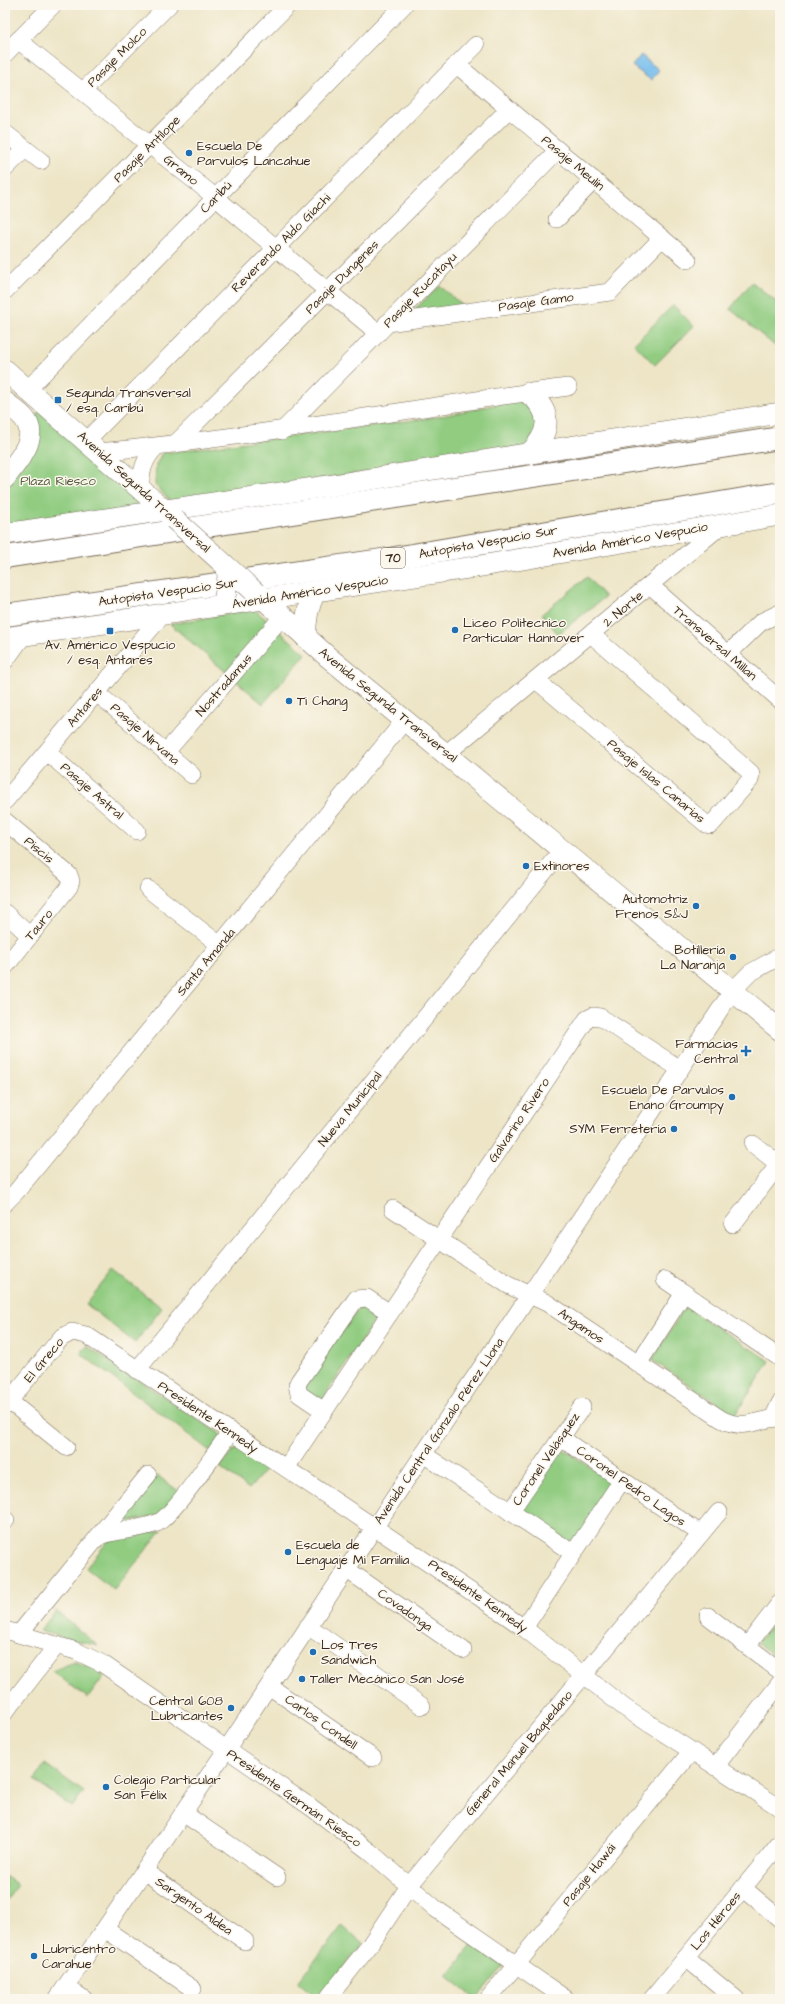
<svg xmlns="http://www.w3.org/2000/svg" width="785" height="2004" font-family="'Architects Daughter',sans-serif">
<rect width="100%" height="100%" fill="#fbf7ec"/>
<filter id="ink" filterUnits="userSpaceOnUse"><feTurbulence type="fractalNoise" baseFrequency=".025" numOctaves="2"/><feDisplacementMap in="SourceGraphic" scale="8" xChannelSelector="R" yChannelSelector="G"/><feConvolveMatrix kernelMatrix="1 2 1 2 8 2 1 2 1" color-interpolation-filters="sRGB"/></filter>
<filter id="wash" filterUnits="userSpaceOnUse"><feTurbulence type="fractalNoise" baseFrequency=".012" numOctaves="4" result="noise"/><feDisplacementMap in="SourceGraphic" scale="16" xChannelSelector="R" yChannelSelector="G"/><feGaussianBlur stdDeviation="0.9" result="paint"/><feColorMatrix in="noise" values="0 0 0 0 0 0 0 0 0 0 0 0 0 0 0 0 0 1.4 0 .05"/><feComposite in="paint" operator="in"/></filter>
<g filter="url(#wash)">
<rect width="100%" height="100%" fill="#ede5c6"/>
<!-- green -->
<g fill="#91cc81" stroke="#667b50">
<path d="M752 282 780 305V350L730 309Z"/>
<path d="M440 286 463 306 406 317Z"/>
<path d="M673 305 694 326 655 365 634 344Z"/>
<path d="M517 400C531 405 535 414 538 427L528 446 172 503 155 485 156 465 162 453 437 417Z"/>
<path d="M39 411 149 508 5 529V489L35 445 33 420Z"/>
<path d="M587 577 605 597 558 634 542 614Z"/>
<path d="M254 609 306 654 263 704 170 624Z"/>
<path d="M113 1270 162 1308 135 1343 86 1304Z"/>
<path d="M364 1302 380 1313 320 1403 305 1393V1380Z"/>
<path d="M685 1307 770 1361 735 1415 652 1360Z"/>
<path d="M87 1346 219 1433 221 1437 210 1451 80 1353Z"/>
<path d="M562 1448 616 1485 574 1548 520 1512Z"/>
<path d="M241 1449 269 1466 249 1489 220 1467 234 1450Z"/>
<path d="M158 1476 180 1492 163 1514 119 1524Z"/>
<path d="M162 1530 114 1590 86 1568 108 1541Z"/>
<path d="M56 1611 98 1646 39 1631Z"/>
<path d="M780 1613V1661L757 1643Z"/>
<path d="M74 1662 92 1667 104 1676 88 1698 52 1671Z"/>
<path d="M45 1764 84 1792 72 1807 34 1780Z"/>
<path d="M5 1876 18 1885 5 1902Z"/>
<path d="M342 1926 363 1943 319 1999 298 1982Z"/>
<path d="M474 1943 503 1966 476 1999 447 1976Z"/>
</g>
<!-- water -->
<path fill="#76bded" stroke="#587486" d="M641 55 659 70 651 80 632 66Z"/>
</g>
<g filter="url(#ink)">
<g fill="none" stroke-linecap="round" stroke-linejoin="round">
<defs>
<g id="minor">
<path d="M18 40 215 197 378 333"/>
<path d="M5 54 53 5"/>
<path d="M457 65 688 260"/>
<path d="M83 91 169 5"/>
<path d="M5 133 41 161"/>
<path d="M5 169 25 149"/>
<path d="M557 219 594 180"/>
<path d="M5 291 288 5"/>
<path d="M387 323 610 292 662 238"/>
<path d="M28 389 404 5"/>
<path d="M282 431 558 150"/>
<path d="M86 441 476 45"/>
<path d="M175 444 509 109"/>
<path d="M99 452C256 437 411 408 568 387"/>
<path d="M141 489C140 472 144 459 156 447"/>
<path d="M651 586 780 700"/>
<path d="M728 654 761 622 780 613"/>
<path d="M5 661 23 636"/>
<path d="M536 680 706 824 710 825 713 823 750 780 751 773 592 635"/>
<path d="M97 693 192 775"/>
<path d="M47 752 137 831"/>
<path d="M166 752 282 617"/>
<path d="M447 753 723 524"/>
<path d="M5 801 164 613"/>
<path d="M5 821 69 875 71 881 69 887 5 967"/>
<path d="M148 889 220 945"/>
<path d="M5 913 30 936"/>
<path d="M753 1144 780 1165"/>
<path d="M5 1203 16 1192 405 720"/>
<path d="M393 1209 508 1285 547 1303 721 1419C746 1432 757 1418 780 1418"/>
<path d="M733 1224 779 1164"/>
<path d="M665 1280 780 1358"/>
<path d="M638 1364 684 1293"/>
<path d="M137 1370 563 849"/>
<path d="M9 1401 66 1447"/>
<path d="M5 1406 61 1338 72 1332 86 1335 479 1597 524 1628 625 1708 780 1808"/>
<path d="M324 1411 299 1394 297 1385 299 1381 356 1299 367 1298 390 1313"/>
<path d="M773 1418 780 1403"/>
<path d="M561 1438 701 1534"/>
<path d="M423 1454 573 1553"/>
<path d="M286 1468 587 1019 593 1016 600 1017 680 1069"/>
<path d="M510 1512 582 1407"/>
<path d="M5 1520H6"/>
<path d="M98 1537 105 1534C122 1530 141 1529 157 1523 171 1518 219 1448 230 1432"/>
<path d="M346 1569 463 1650"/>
<path d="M708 1616 780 1671"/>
<path d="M308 1626 422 1706"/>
<path d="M524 1628 622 1480"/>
<path d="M5 1630 76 1651 103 1664 312 1808 369 1851 436 1909 566 1999"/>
<path d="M19 1634 148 1475"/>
<path d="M747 1646 780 1603"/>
<path d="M269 1686 373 1758"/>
<path d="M5 1712 57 1645"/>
<path d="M715 1767 780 1683"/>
<path d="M183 1813 277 1877"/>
<path d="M144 1871 245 1941"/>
<path d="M743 1888 780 1919"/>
<path d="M105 1929 193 1989"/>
<path d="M686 1958 736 1999"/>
<path d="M66 1987 84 1999"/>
<path d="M57 1999 226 1750 733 990 750 973 780 956"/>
<path d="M327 1999 370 1945 409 1886 719 1512"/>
<path d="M488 1999 691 1752"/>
<path d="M652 1999 780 1843"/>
</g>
<g id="major">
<path d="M5 370 172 517"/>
<path d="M528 393C554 412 550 433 529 454"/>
<path d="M5 402C11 407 19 412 24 418 41 438 16 462 5 478"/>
<path d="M5 534 328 486 780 413"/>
<path d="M257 593 328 657 780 1030"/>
<path d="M5 638 481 566 780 515"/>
<path d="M306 638C305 621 307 606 316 591"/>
</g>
<g id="highway">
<path d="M5 557 780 438"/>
<path d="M5 615 389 559 780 493"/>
</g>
</defs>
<!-- minor casing -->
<use href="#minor" stroke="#796b59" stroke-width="18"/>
<!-- major casing -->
<use href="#major" stroke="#796b59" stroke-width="22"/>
<!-- highway casing -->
<use href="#highway" stroke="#796b59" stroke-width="24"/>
<!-- minor -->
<use href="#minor" stroke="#fff" stroke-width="17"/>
<!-- major -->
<use href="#major" stroke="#fff" stroke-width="21"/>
<!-- highway -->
<use href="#highway" stroke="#fff" stroke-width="22"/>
<defs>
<g id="major-bridge">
<path d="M174 519 256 593"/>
<path d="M225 597 228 577 227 568"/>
</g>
</defs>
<!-- major-bridge casing -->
<use href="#major-bridge" stroke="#796b59" stroke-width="22" stroke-linecap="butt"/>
<!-- major-bridge -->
<use href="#major-bridge" stroke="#fff" stroke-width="21"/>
</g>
</g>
<!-- markers -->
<g fill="#1f6fb2" stroke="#fbf7ec" stroke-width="1.5">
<circle cx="189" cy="153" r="4"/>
<rect x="54" y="396" width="8" height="8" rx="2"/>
<circle cx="455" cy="630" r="4"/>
<rect x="106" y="627" width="8" height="8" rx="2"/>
<circle cx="289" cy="701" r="4"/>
<circle cx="526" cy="866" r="4"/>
<circle cx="696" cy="906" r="4"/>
<circle cx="733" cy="957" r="4"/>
<path d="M744 1045h4v4h4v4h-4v4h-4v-4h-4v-4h4z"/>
<circle cx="732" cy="1097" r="4"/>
<circle cx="674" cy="1129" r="4"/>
<circle cx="288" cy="1552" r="4"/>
<circle cx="313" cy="1652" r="4"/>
<circle cx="302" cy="1679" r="4"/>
<circle cx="231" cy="1708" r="4"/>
<circle cx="106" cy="1787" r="4"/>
<circle cx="34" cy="1956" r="4"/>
</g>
<g text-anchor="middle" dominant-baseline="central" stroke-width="3" stroke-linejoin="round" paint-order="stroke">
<!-- shield labels -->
<rect fill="#fbf7ec" stroke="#75685c" stroke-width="1" x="381" y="548" width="24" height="20" rx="3"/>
<g font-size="12" font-weight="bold" fill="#3b2a1e">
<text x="393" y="558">70</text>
</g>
<!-- street labels -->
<g font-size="13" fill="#3b2a1e" stroke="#fbf7ec">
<text transform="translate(117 57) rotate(-45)">Pasaje Molco</text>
<text transform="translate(147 149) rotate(-45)">Pasaje Antílope</text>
<text transform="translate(573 163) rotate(40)">Pasaje Meulín</text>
<text transform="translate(181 170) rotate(39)">Gramo</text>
<text transform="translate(216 197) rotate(-46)">Caribú</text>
<text transform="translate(281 243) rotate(-45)">Reverendo Aldo Giachi</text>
<text transform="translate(342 277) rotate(-45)">Pasaje Dungenes</text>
<text transform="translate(420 290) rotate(-46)">Pasaje Rucatayu</text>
<text transform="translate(536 302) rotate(-8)">Pasaje Gamo</text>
<text transform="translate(144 492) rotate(42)">Avenida Segunda Transversal</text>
<text transform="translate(630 540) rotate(-10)">Avenida Américo Vespucio</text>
<text transform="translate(488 542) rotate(-10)">Autopista Vespucio Sur</text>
<text transform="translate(168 592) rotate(-8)">Autopista Vespucio Sur</text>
<text transform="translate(310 592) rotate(-9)">Avenida Américo Vespucio</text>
<text transform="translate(623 609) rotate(-40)">2 Norte</text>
<text transform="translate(715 643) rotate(41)">Transversal Millan</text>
<text transform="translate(224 685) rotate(-49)">Nostradamus</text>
<text transform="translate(388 705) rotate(39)">Avenida Segunda Transversal</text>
<text transform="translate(85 707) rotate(-50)">Antares</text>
<text transform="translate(145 734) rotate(41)">Pasaje Nirvana</text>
<text transform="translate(656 781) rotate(40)">Pasaje Islas Canarias</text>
<text transform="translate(92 791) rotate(41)">Pasaje Astral</text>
<text transform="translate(39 850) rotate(40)">Piscis</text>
<text transform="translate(39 925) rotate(-51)">Tauro</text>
<text transform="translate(206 962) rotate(-50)">Santa Amanda</text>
<text transform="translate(350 1109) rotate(-51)">Nueva Municipal</text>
<text transform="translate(519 1120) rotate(-56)">Galvarino Rivero</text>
<text transform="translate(581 1326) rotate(34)">Angamos</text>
<text transform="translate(44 1360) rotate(-50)">El Greco</text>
<text transform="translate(208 1417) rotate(34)">Presidente Kennedy</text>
<text transform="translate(439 1431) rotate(-56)">Avenida Central Gonzalo Pérez Llona</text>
<text transform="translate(546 1459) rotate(-56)">Coronel Velásquez</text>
<text transform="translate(631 1486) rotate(35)">Coronel Pedro Lagos</text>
<text transform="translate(478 1596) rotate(35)">Presidente Kennedy</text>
<text transform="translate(405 1610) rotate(35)">Covadonga</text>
<text transform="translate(321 1722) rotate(35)">Carlos Condell</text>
<text transform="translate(519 1753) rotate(-50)">General Manuel Baquedano</text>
<text transform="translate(294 1798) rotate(35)">Presidente Germán Riesco</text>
<text transform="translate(589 1875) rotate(-51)">Pasaje Hawái</text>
<text transform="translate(194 1906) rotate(35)">Sargento Aldea</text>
<text transform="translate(716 1921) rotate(-51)">Los Héroes</text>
</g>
<!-- poi labels -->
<g font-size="13" fill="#3b2a1e" stroke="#fbf7ec" text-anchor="start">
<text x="197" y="146">Escuela De<tspan x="197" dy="15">Parvulos Lancahue</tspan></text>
<text x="66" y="393">Segunda Transversal<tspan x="66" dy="15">/ esq. Caribú</tspan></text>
<text x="463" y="623">Liceo Politecnico<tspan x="463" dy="15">Particular Hannover</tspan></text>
<text x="110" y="645" text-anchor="middle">Av. Américo Vespucio<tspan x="110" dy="15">/ esq. Antares</tspan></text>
<text x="297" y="701">Ti Chang</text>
<text x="534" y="866">Extinores</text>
<text x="688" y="899" text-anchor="end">Automotriz<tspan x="688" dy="15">Frenos S&amp;J</tspan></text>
<text x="725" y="950" text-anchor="end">Botillería<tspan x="725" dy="15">La Naranja</tspan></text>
<text x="738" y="1044" text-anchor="end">Farmacias<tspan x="738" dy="15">Central</tspan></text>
<text x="724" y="1090" text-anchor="end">Escuela De Parvulos<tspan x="724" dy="15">Enano Groumpy</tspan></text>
<text x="666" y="1129" text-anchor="end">SYM Ferretería</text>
<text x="296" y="1545">Escuela de<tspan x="296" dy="15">Lenguaje Mi Familia</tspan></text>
<text x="321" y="1645">Los Tres<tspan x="321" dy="15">Sandwich</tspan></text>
<text x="310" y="1679">Taller Mecánico San José</text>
<text x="223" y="1701" text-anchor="end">Central 608<tspan x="223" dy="15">Lubricantes</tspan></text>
<text x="114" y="1780">Colegio Particular<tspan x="114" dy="15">San Félix</tspan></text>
<text x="42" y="1949">Lubricentro<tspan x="42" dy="15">Carahue</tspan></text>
</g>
<!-- park labels -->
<g font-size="13" fill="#555b3c" stroke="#fbf7ec">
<text x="58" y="481">Plaza Riesco</text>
</g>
</g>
<!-- margin -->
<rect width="785" height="2004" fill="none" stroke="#fbf7ec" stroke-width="20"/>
</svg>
